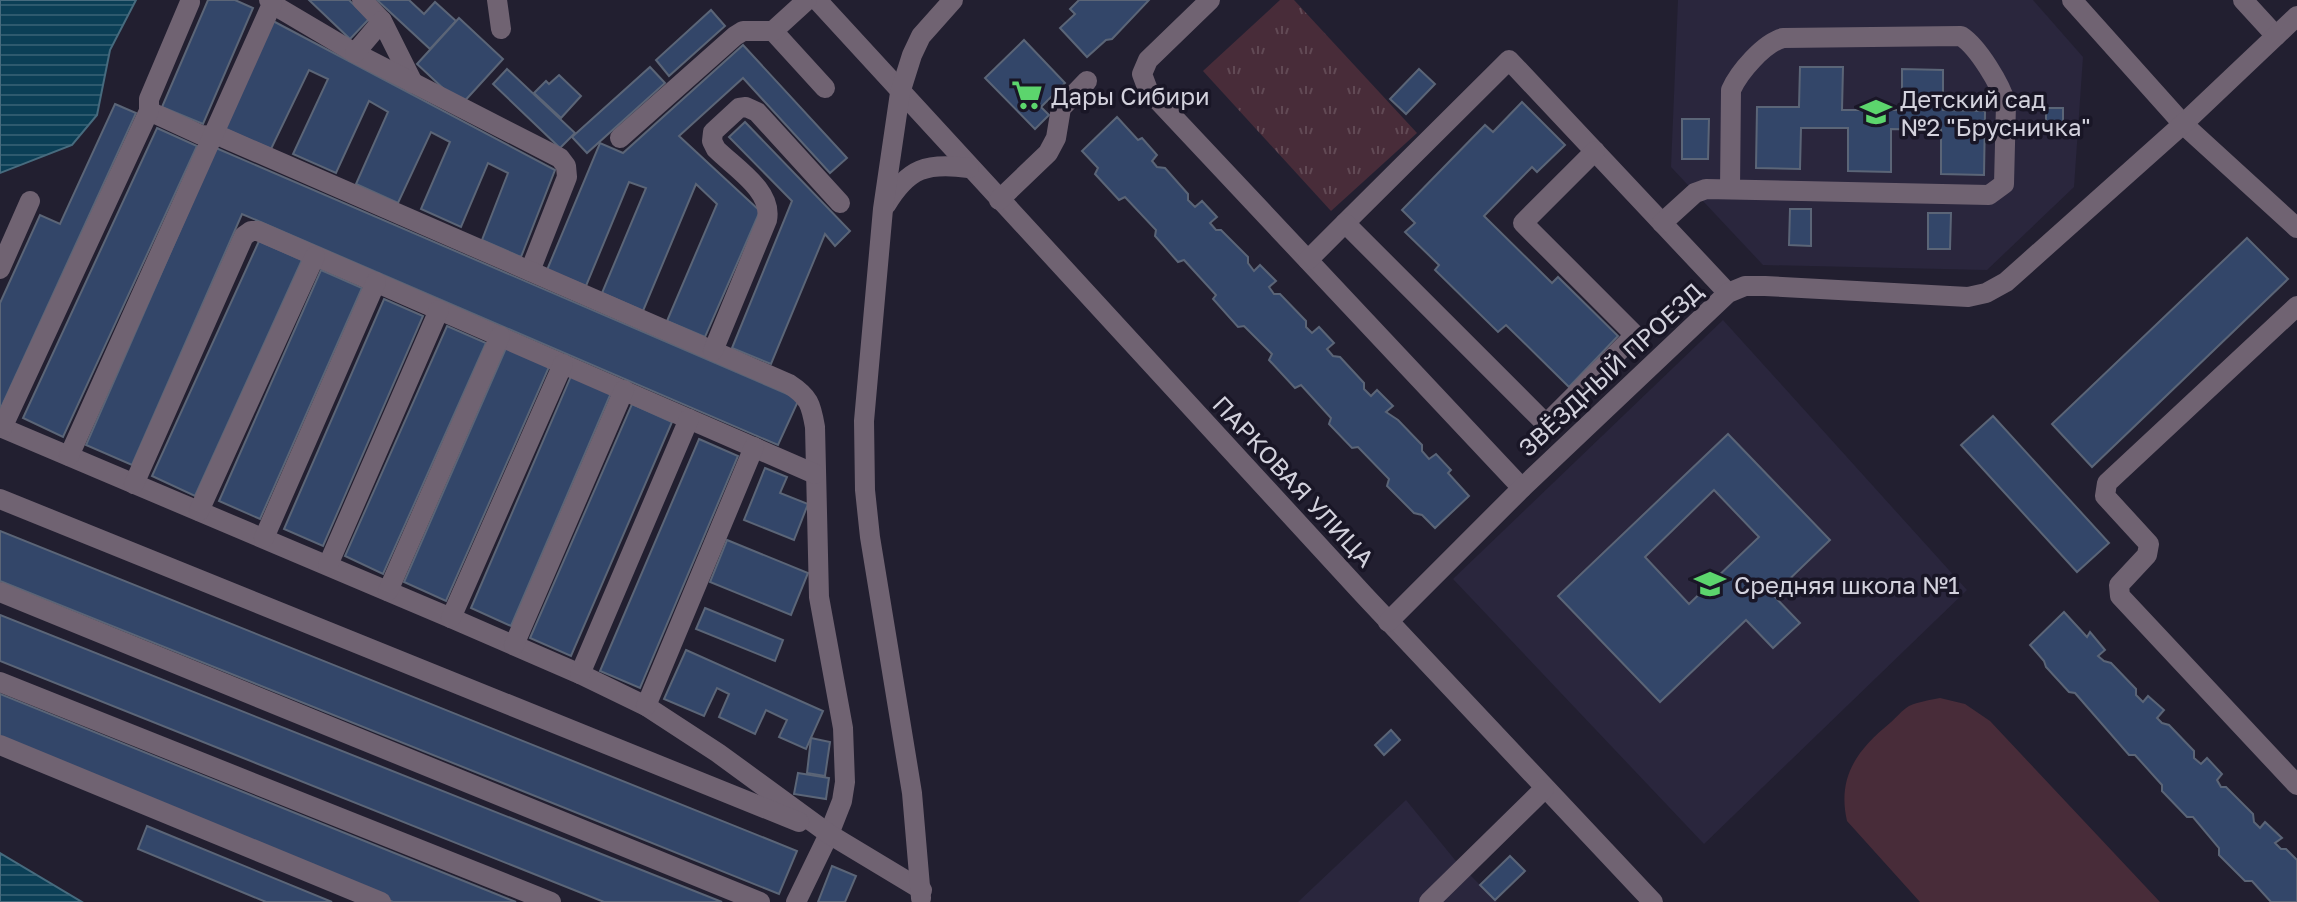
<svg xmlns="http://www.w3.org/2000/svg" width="2297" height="902" font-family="'Golos Text',sans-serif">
<defs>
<pattern id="park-tufts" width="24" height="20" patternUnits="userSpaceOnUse" patternTransform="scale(2)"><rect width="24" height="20" fill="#482c39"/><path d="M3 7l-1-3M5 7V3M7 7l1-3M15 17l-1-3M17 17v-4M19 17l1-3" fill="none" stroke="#624a55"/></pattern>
<pattern id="water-rules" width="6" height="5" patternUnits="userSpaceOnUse" patternTransform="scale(2)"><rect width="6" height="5" fill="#0b3f56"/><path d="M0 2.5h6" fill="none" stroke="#2e5a6e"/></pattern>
</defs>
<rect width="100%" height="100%" fill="#221f30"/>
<!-- built -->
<g fill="#2a263d">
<path d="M1678 0H2033L2083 57 2074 187 1987 270 1763 265 1671 167Z"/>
<path d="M1723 320 1967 590 1704 844 1453 579Z"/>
<path d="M1406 800 1455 860 1480 885 1510 856 1525 871 1496 900 1497 902H1298Z"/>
</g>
<!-- park -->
<path fill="url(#park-tufts)" d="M1280 0H1294L1417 133 1331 211 1203 71Z"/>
<!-- pitch -->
<path fill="#482c39" d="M1940 698 1965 704 1990 721 2160 902H1920L1847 821C1837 777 1857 750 1890 723 1896 718 1902 710 1909 706 1918 702 1930 700 1940 698Z"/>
<!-- water -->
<g fill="url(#water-rules)" stroke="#476b7e" stroke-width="2">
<path d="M0 0H136L110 50 97 115 72 145 0 173Z"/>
<path d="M0 853 82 902H0Z"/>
</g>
<!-- building -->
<g fill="#334669" stroke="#5b6577" stroke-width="2" fill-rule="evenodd">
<path d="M208 0H235L253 8 203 124 162 107Z"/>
<path d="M309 0H349L369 19 350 39Z"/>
<path d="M377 0H409L424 14 435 2 456 21 430 49Z"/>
<path d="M1079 0H1149L1112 39 1106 40 1087 57 1060 28 1075 14 1070 9Z"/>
<path d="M711 10 725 26 669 76 656 60Z"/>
<path d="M459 18 503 59 461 105 417 64Z"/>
<path d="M273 21 555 170 521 257 482 240 508 173 488 163 461 227 421 209 450 142 431 132 398 203 356 184 388 112 369 101 336 173 293 154 328 79 309 70 271 149 225 129Z"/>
<path d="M1024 40 1065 83 1041 107 1049 115 1035 129 985 78Z"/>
<path d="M743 45 847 158 830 173 743 78 679 136 760 211 705 337 667 321 717 204 696 184 643 311 602 293 646 188 629 182 586 286 547 270 600 143 623 153Z"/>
<path d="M650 67 665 83 587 153 572 137Z"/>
<path d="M1800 67H1843L1842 110H1902V69L1943 70V110L1985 111 1984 175 1941 174V130L1891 129V172L1848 171V128H1801L1800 169 1756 168 1757 107H1799Z"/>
<path d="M507 69 575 133 560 148 493 84Z"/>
<path d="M1419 69 1435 84 1406 114 1390 99Z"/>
<path d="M559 75 581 96 561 118 534 93 546 81 549 84Z"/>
<path d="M1522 102 1565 145 1537 172 1532 167 1484 216 1552 283 1558 277 1618 336 1569 387 1506 325 1498 332 1435 270 1439 265 1405 232 1415 223 1402 210 1485 125 1493 132Z"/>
<path d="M115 104 136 113 0 410V303L40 215 60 224Z"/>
<rect x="2046" y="108" width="17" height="24"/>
<path d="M1117 117 1138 140 1142 138 1157 155 1152 161 1157 167 1165 168 1188 194V200L1195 207 1202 201 1217 217 1210 223 1216 230H1221L1248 257V263L1254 271 1260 265 1276 281 1269 287 1274 294H1280L1306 321V327L1312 333 1319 327 1334 343 1327 349 1333 356 1340 357 1364 383V389L1371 396 1377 390 1393 406 1386 412 1398 420 1422 445V451L1429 459 1436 454 1451 470 1448 473 1469 496 1435 528 1422 515 1414 513 1387 486 1389 479 1358 447 1352 448 1329 424 1331 418 1301 385 1295 388 1269 360 1272 354 1244 326 1238 327 1213 299 1216 295 1184 260 1178 262 1155 236 1156 230 1125 197 1119 200 1095 174 1098 168 1082 151Z"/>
<path d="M1682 119H1709L1708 159H1682Z"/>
<path d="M745 122 850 231 835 246 825 234 771 364 732 348 792 201 729 137Z"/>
<path d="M157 128 197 146 63 437 23 418Z"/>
<path d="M216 148 799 399 778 445 242 214 132 465 86 445Z"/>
<path d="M1790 209H1811V246L1789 245Z"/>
<path d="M1928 213H1951L1950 249H1928Z"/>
<path d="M2247 238 2288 279 2092 467 2052 424Z"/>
<path d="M259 241 302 260 195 496 152 476Z"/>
<path d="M321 270 362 288 260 519 219 501Z"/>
<path d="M384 299 423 316 323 546 284 529Z"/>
<path d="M447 326 486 343 383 574 345 556Z"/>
<path d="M506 348 549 367 446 601 404 582Z"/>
<path d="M571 376 611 393 511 626 471 608Z"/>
<path d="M632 404 672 422 571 656 530 638Z"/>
<path d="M1993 416 2109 543 2077 572 1961 445Z"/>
<path d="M1728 434 1830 540 1773 595 1800 623 1773 648 1746 620 1660 702 1558 596ZM1714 490 1759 537 1689 604 1645 557Z"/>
<path d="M699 439 738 456 640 688 600 671Z"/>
<path d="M765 468 787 477 780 493 808 504 794 540 744 520Z"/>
<path d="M0 531 797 851 779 894 0 581Z"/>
<path d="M727 540 808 573 791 615 710 582Z"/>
<path d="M705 608 783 640 775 661 696 629Z"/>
<path d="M2064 612 2087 637 2090 632 2105 650 2098 656 2104 661 2111 663 2136 689V695L2143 702 2148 696 2164 710 2157 718 2162 723 2169 725 2194 751V758L2201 764 2207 758 2222 774 2217 780 2221 787H2226L2253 814 2254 822 2260 828 2265 822 2282 838 2275 843 2281 849H2286L2297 860V902H2271L2252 881H2245L2219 855V848L2193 817H2187L2162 791V785L2135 755H2129L2075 693 2069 692 2046 667 2044 661 2030 645Z"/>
<path d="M0 615 722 902H604L0 661Z"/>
<path d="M686 650 823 711 806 749 779 737 787 720 766 710 755 734 719 717 729 694 717 688 704 716 664 699Z"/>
<path d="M0 694 516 902H393L0 744Z"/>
<path d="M1391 730 1400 740 1384 755 1375 745Z"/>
<path d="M811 738 830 742 825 776 807 773Z"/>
<path d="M798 773 829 778 826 799 794 794Z"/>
<path d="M147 826 332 902H266L138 849Z"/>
<path d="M1510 856 1525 871 1495 900 1480 885Z"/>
<path d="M832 866 856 876 845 902H818Z"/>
</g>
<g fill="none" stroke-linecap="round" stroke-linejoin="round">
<!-- minor -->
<g stroke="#706372" stroke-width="20">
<path d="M362 0 382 21 413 83"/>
<path d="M497 0 501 29"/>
<path d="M817 0 1364 595 1653 902"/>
<path d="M1210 0 1148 60 1142 74 1148 90 1522 488"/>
<path d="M2072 0 2183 124 2297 228"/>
<path d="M2243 0 2276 36"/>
<path d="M272 4 355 53 560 158 566 166 567 177 530 271"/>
<path d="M773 31 825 88"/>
<path d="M355 53 382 21"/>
<path d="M149 111 201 135 222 137 789 384C809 397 811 404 815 427L819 597 843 728 845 782 842 801 829 834 796 902"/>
<path d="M620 138 735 36 743 31H773L807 0"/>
<path d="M999 200 1048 153 1056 138 1061 108 1087 81"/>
<path d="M886 205C908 168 927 162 969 168"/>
<path d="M1345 223 1509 60 1728 293"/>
<path d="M1662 223 1695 193 1706 189 1989 195 2004 184 2006 104C2001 85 1978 47 1961 36L1783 38C1764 43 1739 72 1731 90L1730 189"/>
<path d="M1308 260 1345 223 1546 424 1635 335 1523 223 1595 151"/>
<path d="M0 269 30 201"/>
<path d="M2297 306 2107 483 2105 496 2149 544 2147 555 2119 585 2120 596 2297 785"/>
<path d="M713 351 767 220C773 191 735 168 716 149L712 141 713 132 739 108 746 107 757 112 840 203"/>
<path d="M0 427 451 618 580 674 646 706 718 753 829 834 922 890"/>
<path d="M2 428 149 111V99L190 2"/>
<path d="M69 456 272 4 269 0"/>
<path d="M134 484 244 236 251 231H258L815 474"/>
<path d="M0 499 799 822"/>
<path d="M199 511 315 256"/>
<path d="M264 538 376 282"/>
<path d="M328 565 439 310"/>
<path d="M388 591 500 336"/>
<path d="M0 592 760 902"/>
<path d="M451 618 563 364"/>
<path d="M1388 622 1522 488 1728 293 1745 286H1765L1968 297 1986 293 2006 282 2183 124 2297 16"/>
<path d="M514 645 624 390"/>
<path d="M580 674 689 419"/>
<path d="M0 682 551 902"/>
<path d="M646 706 754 447"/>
<path d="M0 745 381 902"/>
<path d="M921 898 912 793 870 537 865 490 864 421 883 209 900 93 912 55 921 36 953 0"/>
<path d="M1429 902 1544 789"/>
</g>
</g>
<!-- icons -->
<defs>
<symbol id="supermarket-bare" viewBox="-9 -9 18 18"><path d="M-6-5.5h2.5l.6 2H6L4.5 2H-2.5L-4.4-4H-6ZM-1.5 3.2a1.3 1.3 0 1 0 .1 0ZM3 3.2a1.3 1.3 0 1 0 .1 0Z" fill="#5cd56d" stroke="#191626" stroke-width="2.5" paint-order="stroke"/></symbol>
<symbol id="school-bare" viewBox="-9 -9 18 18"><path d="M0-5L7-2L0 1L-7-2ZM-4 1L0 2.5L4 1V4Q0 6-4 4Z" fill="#5cd56d" stroke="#191626" stroke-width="2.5" paint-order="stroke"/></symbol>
</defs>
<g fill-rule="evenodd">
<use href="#supermarket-bare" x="1005" y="73" width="44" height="44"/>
<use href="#school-bare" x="1854" y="90" width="44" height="44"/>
<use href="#school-bare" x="1688" y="562" width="44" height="44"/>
</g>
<g text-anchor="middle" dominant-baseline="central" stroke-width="7" stroke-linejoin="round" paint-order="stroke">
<!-- poi labels -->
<g font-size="24" fill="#d3d2dd" stroke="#191626" text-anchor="start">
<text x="1051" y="95">Дары Сибири</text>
<text x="1900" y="98">Детский сад<tspan x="1900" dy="28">№2 "Брусничка"</tspan></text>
<text x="1734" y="584">Средняя школа №1</text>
</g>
<!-- street labels -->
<g font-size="24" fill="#d3d2dd" stroke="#191626">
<text transform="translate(1610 369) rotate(-43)">ЗВЁЗДНЫЙ ПРОЕЗД</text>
<text transform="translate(1294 481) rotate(47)">ПАРКОВАЯ УЛИЦА</text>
</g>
</g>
</svg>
